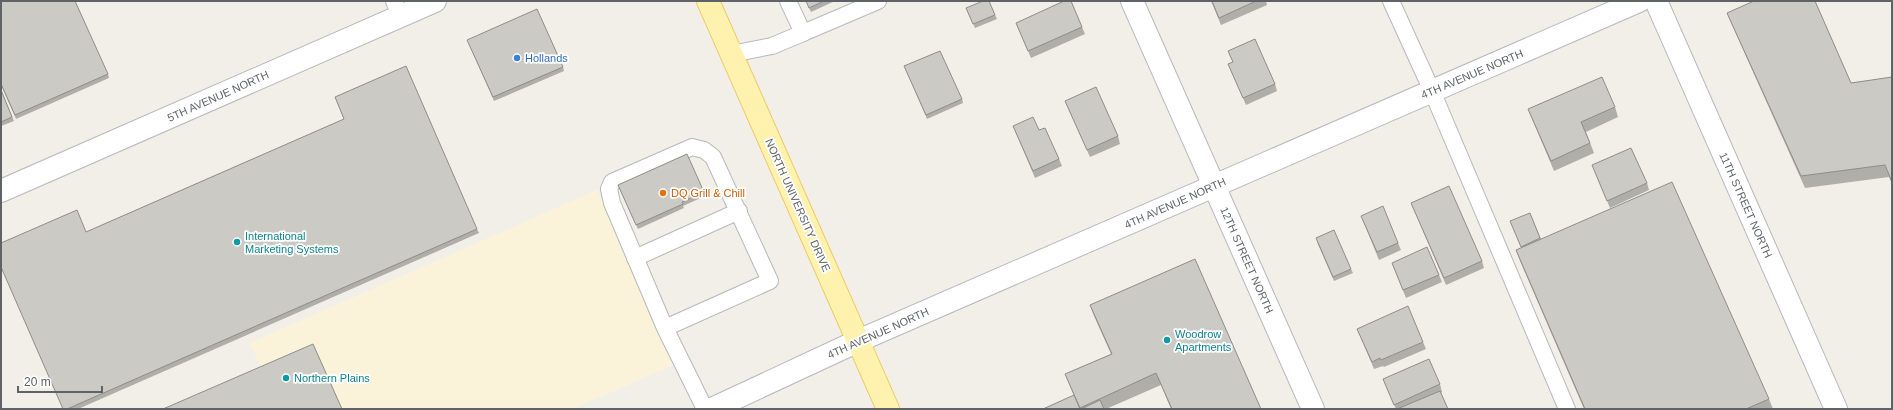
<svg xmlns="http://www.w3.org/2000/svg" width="1893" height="410" font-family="Helvetica,sans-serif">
<rect width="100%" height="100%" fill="#f1efe8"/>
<!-- sand -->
<path fill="#fbf3d9" d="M597 190 676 364 572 409H342L315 347 262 369 250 343Z"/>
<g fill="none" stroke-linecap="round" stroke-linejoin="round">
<defs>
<g id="lane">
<path d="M394 1 400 16"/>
<path d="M788 1 803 33 878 1"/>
<path d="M1391 1 1432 91 1567 409"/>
<path d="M731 54 772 46 803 33"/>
<path d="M635 258 739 211"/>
<path d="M665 328 770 281 713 157 704 150 692 147 612 182 609 189 612 203 665 328 705 409"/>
</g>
<g id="street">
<path d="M1132 1 1313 409"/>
<path d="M1656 1 1836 409"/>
<path d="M1 191 435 1"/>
<path d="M712 409 858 341"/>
</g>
<path id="secondary" d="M858 341 1639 1"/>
<path id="primary" d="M708 1 888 409"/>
</defs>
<!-- lane casing -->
<use href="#lane" stroke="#b5b8bc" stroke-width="18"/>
<!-- street casing -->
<use href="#street" stroke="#b5b8bc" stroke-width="24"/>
<!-- secondary casing -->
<use href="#secondary" stroke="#b6babf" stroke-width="24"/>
<!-- primary casing -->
<use href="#primary" stroke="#f2c960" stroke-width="24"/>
<!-- lane -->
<use href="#lane" stroke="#fff" stroke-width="16"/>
<!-- street -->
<use href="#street" stroke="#fff" stroke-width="22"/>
<!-- secondary -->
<use href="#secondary" stroke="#fff" stroke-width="22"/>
<!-- primary -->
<use href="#primary" stroke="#fff2af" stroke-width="22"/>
</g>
<!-- wall -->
<g fill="#afaea9">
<path d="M1 1 108 74 109 78 16 119 1 85Z"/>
<path d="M806 1H835L811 12Z"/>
<path d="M1211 1H1266L1267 5 1221 25Z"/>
<path d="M966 8 995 15 997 19 975 28Z"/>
<path d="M1727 13 1851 83 1892 77V184L1889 177 1805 188 1732 25Z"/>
<path d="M1016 23 1082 27 1085 34 1031 58Z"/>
<path d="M469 44 563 67 564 71 494 101Z"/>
<path d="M1228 51 1275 84 1277 91 1246 105 1228 64 1233 62Z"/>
<path d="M906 70 962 99 963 103 927 119Z"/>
<path d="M1 90 14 121 1 126Z"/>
<path d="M335 97 477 229 479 233 78 409H63L86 232 344 119Z"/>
<path d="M1065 101 1118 136 1120 144 1090 157Z"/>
<path d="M1615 107 1618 117 1586 132 1594 153 1554 171 1532 119 1528 109Z"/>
<path d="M1013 126 1039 130 1059 159 1062 166 1035 178Z"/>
<path d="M1592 165 1647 183 1649 190 1610 208Z"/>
<path d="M618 185 704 192 705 196 683 206 684 208 638 229Z"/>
<path d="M1411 203 1482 261 1484 268 1446 285Z"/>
<path d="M1530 213 1541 239 1769 399 1773 409H1584L1520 261 1516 250 1522 248 1512 225Z"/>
<path d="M1361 216 1398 243 1401 250 1379 260Z"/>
<path d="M1317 242 1351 269 1353 273 1334 281Z"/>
<path d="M1392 263 1439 275 1442 282 1406 298Z"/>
<path d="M1090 305 1261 409H1171L1161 385 1106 409H1043L1074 396 1065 374 1111 354 1094 316Z"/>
<path d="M1357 329 1423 342 1426 349 1384 367 1383 366 1374 369Z"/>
<path d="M1383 379 1440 384 1442 392 1441 393 1448 409H1396Z"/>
</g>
<!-- building -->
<g fill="#cccac5" stroke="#8f8d8a">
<path d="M1 1H75L108 74 15 115 1 84Z"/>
<path d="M806 1H824L809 8Z"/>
<path d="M983 1H989L995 15 973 24 966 8Z"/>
<path d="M1064 1H1071L1082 27 1028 51 1016 23Z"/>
<path d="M1212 1H1256L1219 18Z"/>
<path d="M1754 1H1815L1851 83 1892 77V182L1885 165 1801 176 1727 13Z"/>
<path d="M537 9 563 67 493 97 467 40Z"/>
<path d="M1255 39 1275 84 1243 98 1228 64 1233 62 1228 51Z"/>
<path d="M940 51 962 99 926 115 904 66Z"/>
<path d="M406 66 477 229 67 409H63L1 267V243L77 210 86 232 344 119 335 97Z"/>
<path d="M1602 77 1615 107 1581 122 1590 143 1551 161 1528 109Z"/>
<path d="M1096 87 1118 136 1087 150 1065 101Z"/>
<path d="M1 90 12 117 1 122Z"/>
<path d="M1033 117 1039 130 1045 128 1059 159 1033 171 1013 126Z"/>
<path d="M1631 148 1647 183 1607 201 1592 165Z"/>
<path d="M687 154 704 192 682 202 683 204 636 225 618 185Z"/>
<path d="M1672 182 1769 399 1746 409H1585L1516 250Z"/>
<path d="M1449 186 1482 261 1444 278 1411 203Z"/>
<path d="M1383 206 1398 243 1377 252 1361 216Z"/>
<path d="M1530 213 1540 238 1521 247 1510 221Z"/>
<path d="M1334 230 1351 269 1333 277 1316 238Z"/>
<path d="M1427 247 1439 275 1403 290 1392 263Z"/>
<path d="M1195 259 1261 409H1172L1156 373 1080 408 1065 374 1112 354 1090 305Z"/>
<path d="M1408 306 1423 342 1381 360 1380 358 1372 362 1357 329Z"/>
<path d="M313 344 342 409H163Z"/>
<path d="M1429 359 1440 384 1394 405 1383 379Z"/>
<path d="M1440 391 1448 409H1397Z"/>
<path d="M1074 395 1080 409H1043Z"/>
<path d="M1100 400 1104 409H1081Z"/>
</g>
<!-- markers -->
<circle fill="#3f7fe0" stroke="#fff" stroke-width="1.5" cx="517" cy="58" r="4"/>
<circle fill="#e8710a" stroke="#fff" stroke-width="1.5" cx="663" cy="193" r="4"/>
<g fill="#0f9aa8" stroke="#fff" stroke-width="1.5">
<circle cx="237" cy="242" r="4"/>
<circle cx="1167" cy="340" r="4"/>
<circle cx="286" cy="378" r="4"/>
</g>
<g text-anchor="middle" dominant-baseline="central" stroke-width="3.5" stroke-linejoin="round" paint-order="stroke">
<!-- shop labels -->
<g font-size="11" fill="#366cbe" stroke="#fff" text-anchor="start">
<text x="525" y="58">Hollands</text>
</g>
<!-- street labels -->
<g font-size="11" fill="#5f6368" stroke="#fff">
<text transform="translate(1472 74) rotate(-23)">4TH AVENUE NORTH</text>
<text transform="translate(218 96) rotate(-24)">5TH AVENUE NORTH</text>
<text transform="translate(1175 203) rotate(-24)">4TH AVENUE NORTH</text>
<text transform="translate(798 205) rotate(66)">NORTH UNIVERSITY DRIVE</text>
<text transform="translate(1746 205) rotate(66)">11TH STREET NORTH</text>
<text transform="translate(1247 260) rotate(66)">12TH STREET NORTH</text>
<text transform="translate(878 333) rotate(-24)">4TH AVENUE NORTH</text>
</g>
<!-- food labels -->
<g font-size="11" fill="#c56008" stroke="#fff" text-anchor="start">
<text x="671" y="193">DQ Grill &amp; Chill</text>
</g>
<!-- culture labels -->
<g font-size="11" fill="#0d838f" stroke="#fff" text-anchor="start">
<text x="245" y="236">International<tspan x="245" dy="13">Marketing Systems</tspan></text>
<text x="1175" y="334">Woodrow<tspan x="1175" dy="13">Apartments</tspan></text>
<text x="294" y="378">Northern Plains</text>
</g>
</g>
<!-- border -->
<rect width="1893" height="410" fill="none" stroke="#5f6368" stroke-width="4"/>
<!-- scale -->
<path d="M18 386v6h84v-6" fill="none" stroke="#5f6368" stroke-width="2"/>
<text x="24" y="386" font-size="12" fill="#5f6368" stroke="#ffffff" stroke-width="3" paint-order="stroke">20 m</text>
</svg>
